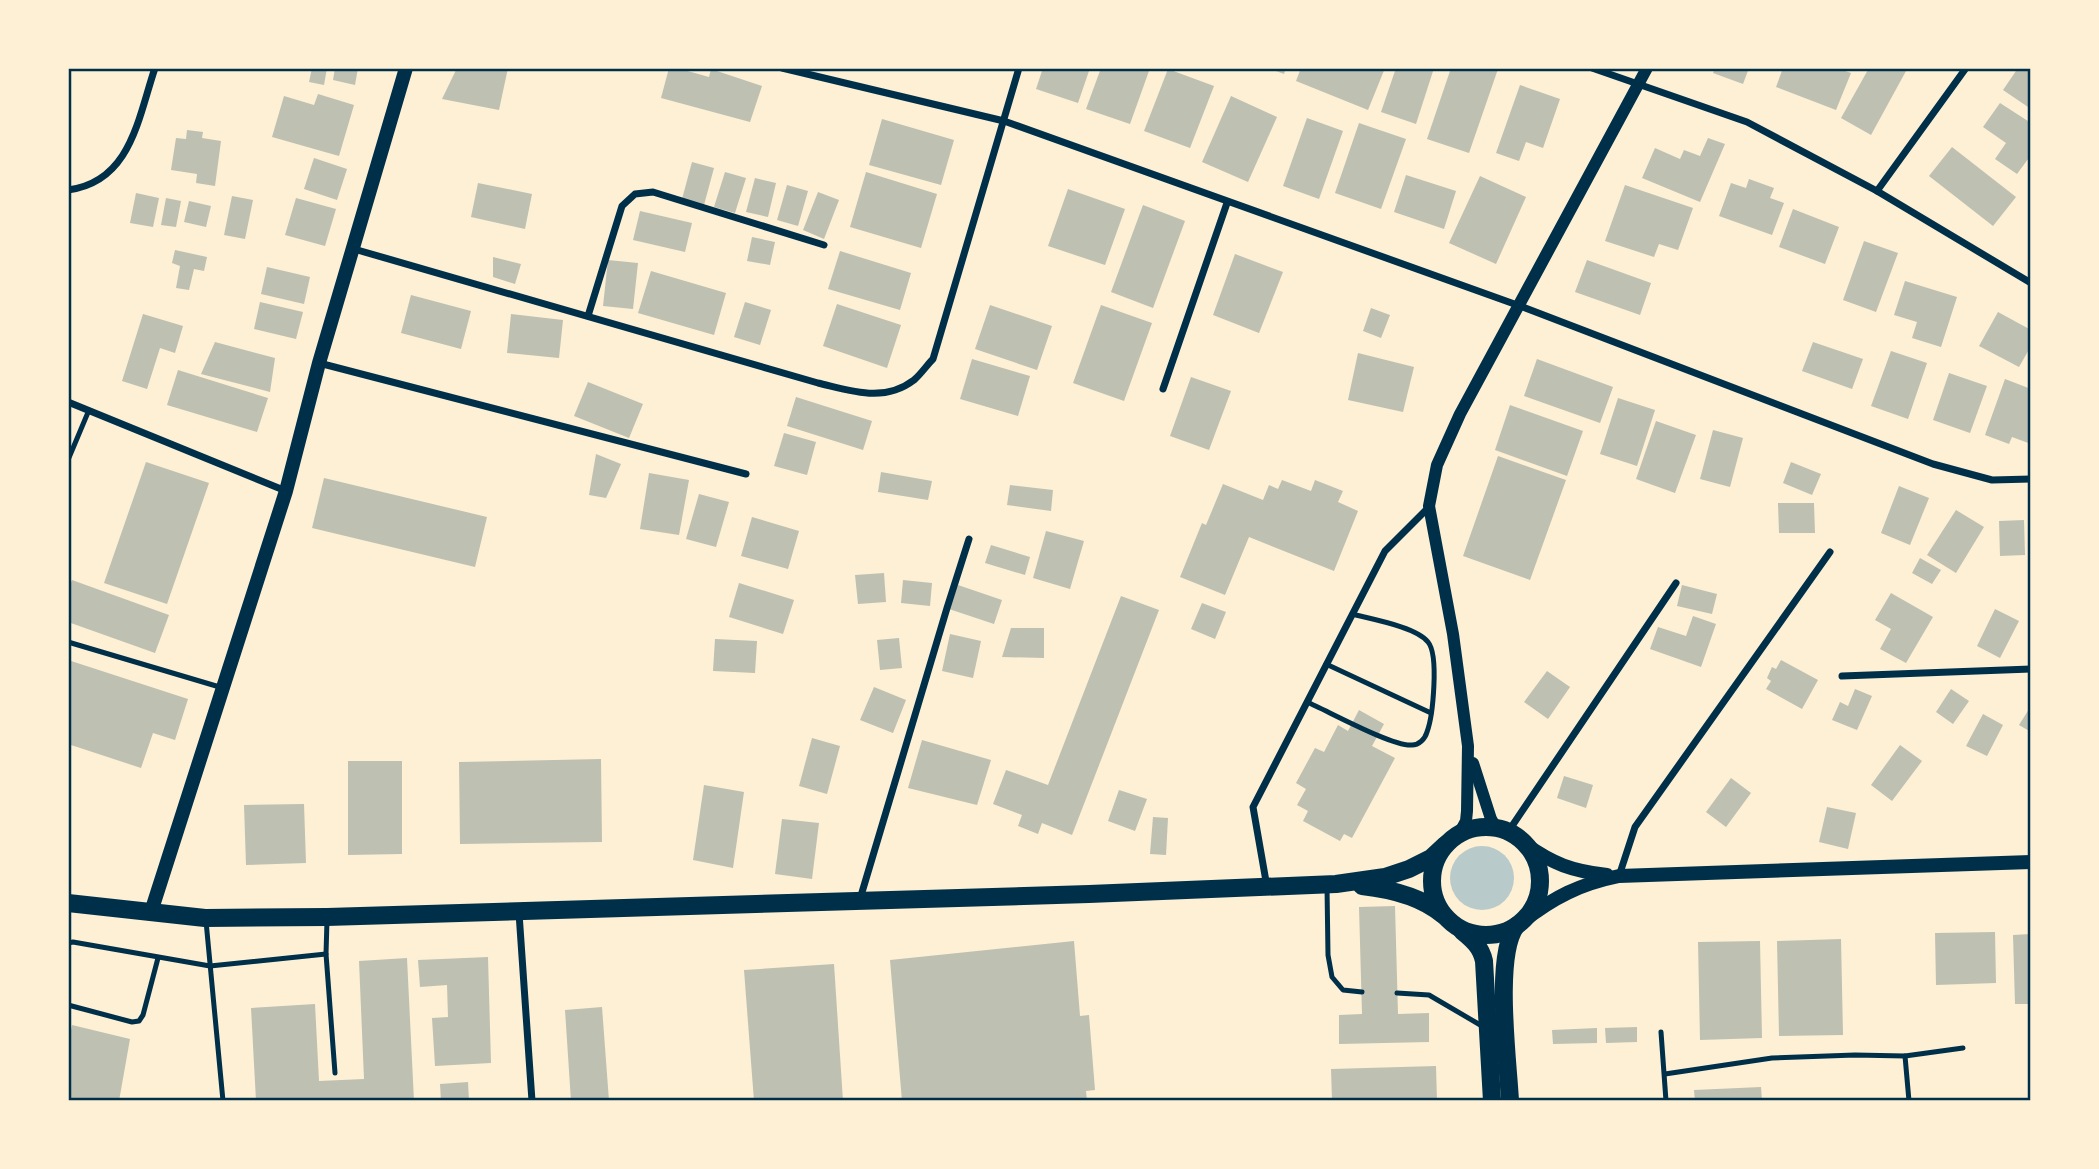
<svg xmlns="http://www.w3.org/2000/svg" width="2099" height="1169" font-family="'Source Serif 4',serif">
<rect width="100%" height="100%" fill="#fdf0d5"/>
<!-- green -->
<circle fill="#b9caca" cx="1482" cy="878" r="32"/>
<!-- building -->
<g fill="#bec0b2">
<path d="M312 68H327L324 85 309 82Z"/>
<path d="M335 68H358L355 85 333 80Z"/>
<path d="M457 68H508L499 110 442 99Z"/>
<path d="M669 68H677L709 77 711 69 762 86 750 122 661 98Z"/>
<path d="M1043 68H1090L1078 103 1036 89Z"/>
<path d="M1101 68H1141L1149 71 1130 124 1086 109Z"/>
<path d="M1268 68H1286L1284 74Z"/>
<path d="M1301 68H1385L1368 110 1296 81Z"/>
<path d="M1396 68H1434L1416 124 1381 112Z"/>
<path d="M1451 68 1498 69 1469 153 1427 139Z"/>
<path d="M1715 68H1749L1743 84 1713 73Z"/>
<path d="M1783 68H1837L1851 73 1836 110 1776 87Z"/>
<path d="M1869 68H1901L1906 71 1871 135 1841 118Z"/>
<path d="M2018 68H2031V109L2003 90Z"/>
<path d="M1168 69 1214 86 1190 148 1144 131Z"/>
<path d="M1520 85 1560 99 1543 148 1526 142 1519 161 1496 153Z"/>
<path d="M318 94 354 105 339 156 272 137 284 96 314 105Z"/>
<path d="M1231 96 1277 117 1248 182 1202 162Z"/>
<path d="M2000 103 2031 123V155L2017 174 1995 159 2006 143 1983 127Z"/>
<path d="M1307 118 1343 131 1319 199 1283 186Z"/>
<path d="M882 119 954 140 941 185 869 165Z"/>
<path d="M1359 123 1406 139 1381 209 1335 193Z"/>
<path d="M187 130 203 132 202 138 221 141 215 186 196 183 197 174 171 170 176 138 186 139Z"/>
<path d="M1708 138 1725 144 1700 202 1642 178 1655 148 1680 159 1684 150 1700 156Z"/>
<path d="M1952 147 2016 197 1993 226 1929 176Z"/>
<path d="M314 158 347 169 337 200 304 189Z"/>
<path d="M692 162 714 168 704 205 682 199Z"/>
<path d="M725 172 746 178 735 213 714 207Z"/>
<path d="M866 172 937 194 921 248 850 227Z"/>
<path d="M1406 175 1456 191 1444 229 1394 212Z"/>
<path d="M1480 176 1526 197 1496 264 1449 243Z"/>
<path d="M755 178 776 183 768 217 746 212Z"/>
<path d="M1749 179 1774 188 1770 198 1784 203 1772 235 1719 216 1731 183 1746 188Z"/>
<path d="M478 183 532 194 525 229 471 217Z"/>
<path d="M787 185 808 191 798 226 777 220Z"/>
<path d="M1625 185 1693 208 1678 250 1659 244 1654 257 1605 241Z"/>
<path d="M1068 189 1125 209 1105 265 1048 246Z"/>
<path d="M818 192 839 200 824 239 803 230Z"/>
<path d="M136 193 159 198 153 227 130 223Z"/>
<path d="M232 196 253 200 245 239 224 235Z"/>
<path d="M166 198 181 201 176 227 161 225Z"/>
<path d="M296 198 336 209 325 246 285 235Z"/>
<path d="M189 201 211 206 206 227 184 222Z"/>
<path d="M1143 205 1185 221 1153 308 1111 292Z"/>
<path d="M1793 209 1839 227 1825 264 1779 247Z"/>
<path d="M640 211 692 223 685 252 633 240Z"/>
<path d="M752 237 775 242 770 265 747 261Z"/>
<path d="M1864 241 1898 253 1876 312 1843 300Z"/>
<path d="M175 250 207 257 204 271 194 269 189 290 176 288 180 266 172 263Z"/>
<path d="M840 251 911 273 900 310 828 289Z"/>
<path d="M1235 254 1283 272 1259 333 1213 315Z"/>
<path d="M493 257 521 264 515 284 493 277Z"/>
<path d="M608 260 638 263 633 309 603 306Z"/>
<path d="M1587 260 1651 283 1640 315 1575 292Z"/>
<path d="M267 267 310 277 304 304 261 294Z"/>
<path d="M651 271 726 293 714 335 638 313Z"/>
<path d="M1905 281 1957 297 1941 347 1912 338 1917 322 1894 315Z"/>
<path d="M411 295 471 311 461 349 401 333Z"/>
<path d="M260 302 303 312 296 339 254 329Z"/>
<path d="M745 302 771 310 760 345 734 337Z"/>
<path d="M837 304 901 325 887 368 823 346Z"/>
<path d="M990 305 1052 326 1037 370 975 349Z"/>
<path d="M1101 305 1152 323 1124 401 1073 383Z"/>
<path d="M1371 308 1390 315 1381 338 1363 331Z"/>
<path d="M1998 312 2031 330V346L2019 367 1979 346Z"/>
<path d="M143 314 183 326 175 353 160 348 147 389 122 381Z"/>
<path d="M511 314 563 320 559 358 507 353Z"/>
<path d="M215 342 275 358 270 392 201 374Z"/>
<path d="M1813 342 1863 359 1852 389 1802 371Z"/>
<path d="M1891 351 1927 363 1908 419 1871 406Z"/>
<path d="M1358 353 1414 367 1403 412 1348 400Z"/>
<path d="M972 359 1030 376 1018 416 960 399Z"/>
<path d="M1537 359 1613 387 1600 423 1524 396Z"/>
<path d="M178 370 268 398 257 432 167 405Z"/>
<path d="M1949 373 1987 386 1970 433 1933 420Z"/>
<path d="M1191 377 1231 391 1209 450 1170 436Z"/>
<path d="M2005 379 2031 389V444L2012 437 2009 444 1985 435Z"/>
<path d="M588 382 643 404 629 438 574 416Z"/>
<path d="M796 397 872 421 863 450 787 426Z"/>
<path d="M1618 398 1655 410 1637 466 1600 454Z"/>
<path d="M1510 405 1583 431 1567 476 1495 450Z"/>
<path d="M1656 421 1696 435 1675 493 1636 479Z"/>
<path d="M1713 430 1743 438 1730 487 1700 479Z"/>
<path d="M784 433 816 442 807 475 774 466Z"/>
<path d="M596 454 621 464 606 498 589 495Z"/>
<path d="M1498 456 1566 480 1530 580 1463 556Z"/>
<path d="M146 462 209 483 167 604 104 583Z"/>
<path d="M1791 462 1821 474 1812 495 1783 483Z"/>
<path d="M881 472 932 481 928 500 878 492Z"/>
<path d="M649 473 689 480 679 535 640 529Z"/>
<path d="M324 478 487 517 475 567 312 528Z"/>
<path d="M1282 480 1311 491 1315 480 1343 491 1338 502 1358 511 1334 571 1249 537 1225 595 1180 577 1202 523 1206 525 1223 484 1263 500 1269 485 1278 489Z"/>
<path d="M1010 485 1053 490 1051 511 1007 505Z"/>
<path d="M1899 486 1929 498 1910 545 1881 533Z"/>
<path d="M699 494 729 502 716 547 686 539Z"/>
<path d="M1778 503H1814L1815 533H1779Z"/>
<path d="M1956 510 1984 527 1956 573 1927 555Z"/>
<path d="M752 517 799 531 788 569 741 556Z"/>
<path d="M2024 520 2025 555 2000 556 1999 521Z"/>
<path d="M1046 531 1084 541 1070 589 1033 578Z"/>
<path d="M991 545 1030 557 1025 575 985 563Z"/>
<path d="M1920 558 1941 570 1932 584 1912 573Z"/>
<path d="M884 573 886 602 858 604 855 575Z"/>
<path d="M72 580 169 615 155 653 68 622V590Z"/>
<path d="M903 580 932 583 930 606 901 603Z"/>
<path d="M739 583 794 600 783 634 729 617Z"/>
<path d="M958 585 1002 600 994 624 949 609Z"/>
<path d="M1682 585 1717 594 1712 614 1677 606Z"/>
<path d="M1891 593 1933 617 1906 663 1880 649 1891 629 1875 620Z"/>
<path d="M1121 596 1159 610 1072 835 1042 823 1038 834 1018 826 1022 815 993 804 1006 770 1048 785Z"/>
<path d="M1202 603 1226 612 1215 639 1191 629Z"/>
<path d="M1995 609 2019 621 2000 658 1977 646Z"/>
<path d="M1693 616 1716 624 1701 667 1650 649 1658 627 1686 636Z"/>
<path d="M1011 628H1044V658L1002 657Z"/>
<path d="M950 634 981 641 973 678 942 671Z"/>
<path d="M899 638 902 668 880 670 877 640Z"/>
<path d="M715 639 757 641 755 673 713 671Z"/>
<path d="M68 660 188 699 175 740 153 733 141 768 68 744Z"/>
<path d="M1781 660 1818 680 1802 709 1766 689 1771 681 1767 678 1772 667 1776 669Z"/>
<path d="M1547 671 1570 687 1548 719 1524 702Z"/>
<path d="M874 687 906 700 893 733 860 720Z"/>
<path d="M1855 689 1872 696 1857 730 1832 720 1840 702 1848 706Z"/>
<path d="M1951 689 1969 701 1953 724 1936 712Z"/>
<path d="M2031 706V732L2019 725Z"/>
<path d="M1359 710 1384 724 1372 746 1395 758 1352 838 1344 834 1340 841 1303 821 1308 811 1297 805 1306 789 1296 783 1315 748 1324 752 1338 725 1348 731Z"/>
<path d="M1983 714 2003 725 1987 756 1966 746Z"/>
<path d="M812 738 840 746 827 794 799 786Z"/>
<path d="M922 740 991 760 977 805 908 788Z"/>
<path d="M1900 745 1922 761 1892 801 1871 785Z"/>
<path d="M601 759 602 842 460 844 459 762Z"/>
<path d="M348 761H402V854L348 855Z"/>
<path d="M1564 776 1593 785 1586 808 1557 798Z"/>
<path d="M1731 778 1751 793 1726 827 1706 812Z"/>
<path d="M704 785 744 792 733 868 693 860Z"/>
<path d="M1119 790 1147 799 1135 831 1108 821Z"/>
<path d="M304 804 306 863 246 865 244 805Z"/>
<path d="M1827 807 1856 813 1848 849 1819 842Z"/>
<path d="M1153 817 1168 818 1166 855 1150 854Z"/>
<path d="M782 819 819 823 812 879 775 874Z"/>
<path d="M1395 906 1398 1014 1429 1013V1042L1339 1044V1015L1362 1014 1359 907Z"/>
<path d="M1995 932 1996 983 1936 985 1935 933Z"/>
<path d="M2031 934V1004H2015L2013 935Z"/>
<path d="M1841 939 1843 1035 1779 1036 1777 941Z"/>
<path d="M1074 941 1080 1016 1089 1015 1095 1090 1086 1091 1087 1101H902L890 960Z"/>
<path d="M1760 941 1762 1038 1700 1040 1698 942Z"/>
<path d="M488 957 491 1063 435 1066 432 1018 448 1017 447 985 420 987 418 960Z"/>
<path d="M407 958 414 1101H256L251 1008 315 1004 319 1081 364 1079 359 961Z"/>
<path d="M834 964 843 1101H754L744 970Z"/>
<path d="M602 1007 609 1101H571L565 1010Z"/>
<path d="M72 1025 130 1039 119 1101H68V1045Z"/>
<path d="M1637 1027V1042L1606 1043 1605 1028Z"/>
<path d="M1597 1028V1043L1553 1044 1552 1030Z"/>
<path d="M1436 1066 1437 1101H1332L1331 1069Z"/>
<path d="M468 1082 469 1101H441L440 1084Z"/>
<path d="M1761 1087 1762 1101H1695L1694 1090Z"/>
<rect x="1790" y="1098" width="57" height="3"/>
</g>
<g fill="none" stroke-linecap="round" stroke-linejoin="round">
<!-- service -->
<g stroke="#003049" stroke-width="5">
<path d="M68 460 89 410"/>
<path d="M68 642 223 688"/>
<path d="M1326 664 1431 713"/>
<path d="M1307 702C1328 711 1393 747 1412 745 1419 745 1425 739 1427 732 1433 716 1439 655 1428 642 1417 627 1371 619 1352 614"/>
<path d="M1327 887 1328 955 1332 977 1343 990 1362 992"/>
<path d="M327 920 326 954 335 1073"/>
<path d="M206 921 223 1101"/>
<path d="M68 943 73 942 210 966 326 954"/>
<path d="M1397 993 1429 995 1482 1026"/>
<path d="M68 1005 132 1022 139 1021 143 1015 158 958"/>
<path d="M1661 1032 1666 1101"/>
<path d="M1905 1056 1909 1101"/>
<path d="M1665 1074 1772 1058 1855 1055 1905 1056 1963 1048"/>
</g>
<!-- minor -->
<g stroke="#003049" stroke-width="7">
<path d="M782 68 1004 121 1520 306 1933 464 1992 480 2031 479"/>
<path d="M1592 68 1747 122 1877 191 2031 283"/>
<path d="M68 190C131 182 138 118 155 68"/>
<path d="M1877 191 1966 68"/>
<path d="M354 249 818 383C852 391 884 403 914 380 921 374 927 365 933 359L1019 68"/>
<path d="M588 316 622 206 635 194 653 192 824 245"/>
<path d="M319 363 746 474"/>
<path d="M1163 389 1227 203"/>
<path d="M68 402 286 491"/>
<path d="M1842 676 2031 669"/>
<path d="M1508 832 1676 583"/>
<path d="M1619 876 1635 827 1830 552"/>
<path d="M1267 887 1253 807 1385 551 1429 507"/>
<path d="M860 899 947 608 969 539"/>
<path d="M519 913 532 1101"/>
</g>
<!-- tertiary -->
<g stroke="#003049" stroke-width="12">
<path d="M1473 763 1491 819 1496 828"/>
<path d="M1459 834 1466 821 1467 811 1468 746 1453 634 1429 506 1437 465 1460 414 1647 68"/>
</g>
<!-- secondary -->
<g stroke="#003049" stroke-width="14">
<path d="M1525 844C1553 864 1572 871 1607 875"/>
<path d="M151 912 286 491 319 363 406 68"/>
<path d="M1522 922C1554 897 1580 884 1619 876L2031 862"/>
</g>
<!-- primary -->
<g stroke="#003049" stroke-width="18">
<circle cx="1486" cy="881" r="54"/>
<path d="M1362 886C1389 889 1422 897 1443 915"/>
<path d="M68 903 205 918 327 917 1089 894 1336 884 1385 877 1409 869 1431 858 1445 845"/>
<path d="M1462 931C1473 940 1481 947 1484 961L1492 1101"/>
<path d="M1510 1101C1508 1061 1494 956 1516 926"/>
</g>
</g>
<!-- border -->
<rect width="2099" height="1169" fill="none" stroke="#fdf0d5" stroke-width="140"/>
<rect x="70" y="70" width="1959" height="1029" fill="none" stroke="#003049" stroke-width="2.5"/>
</svg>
